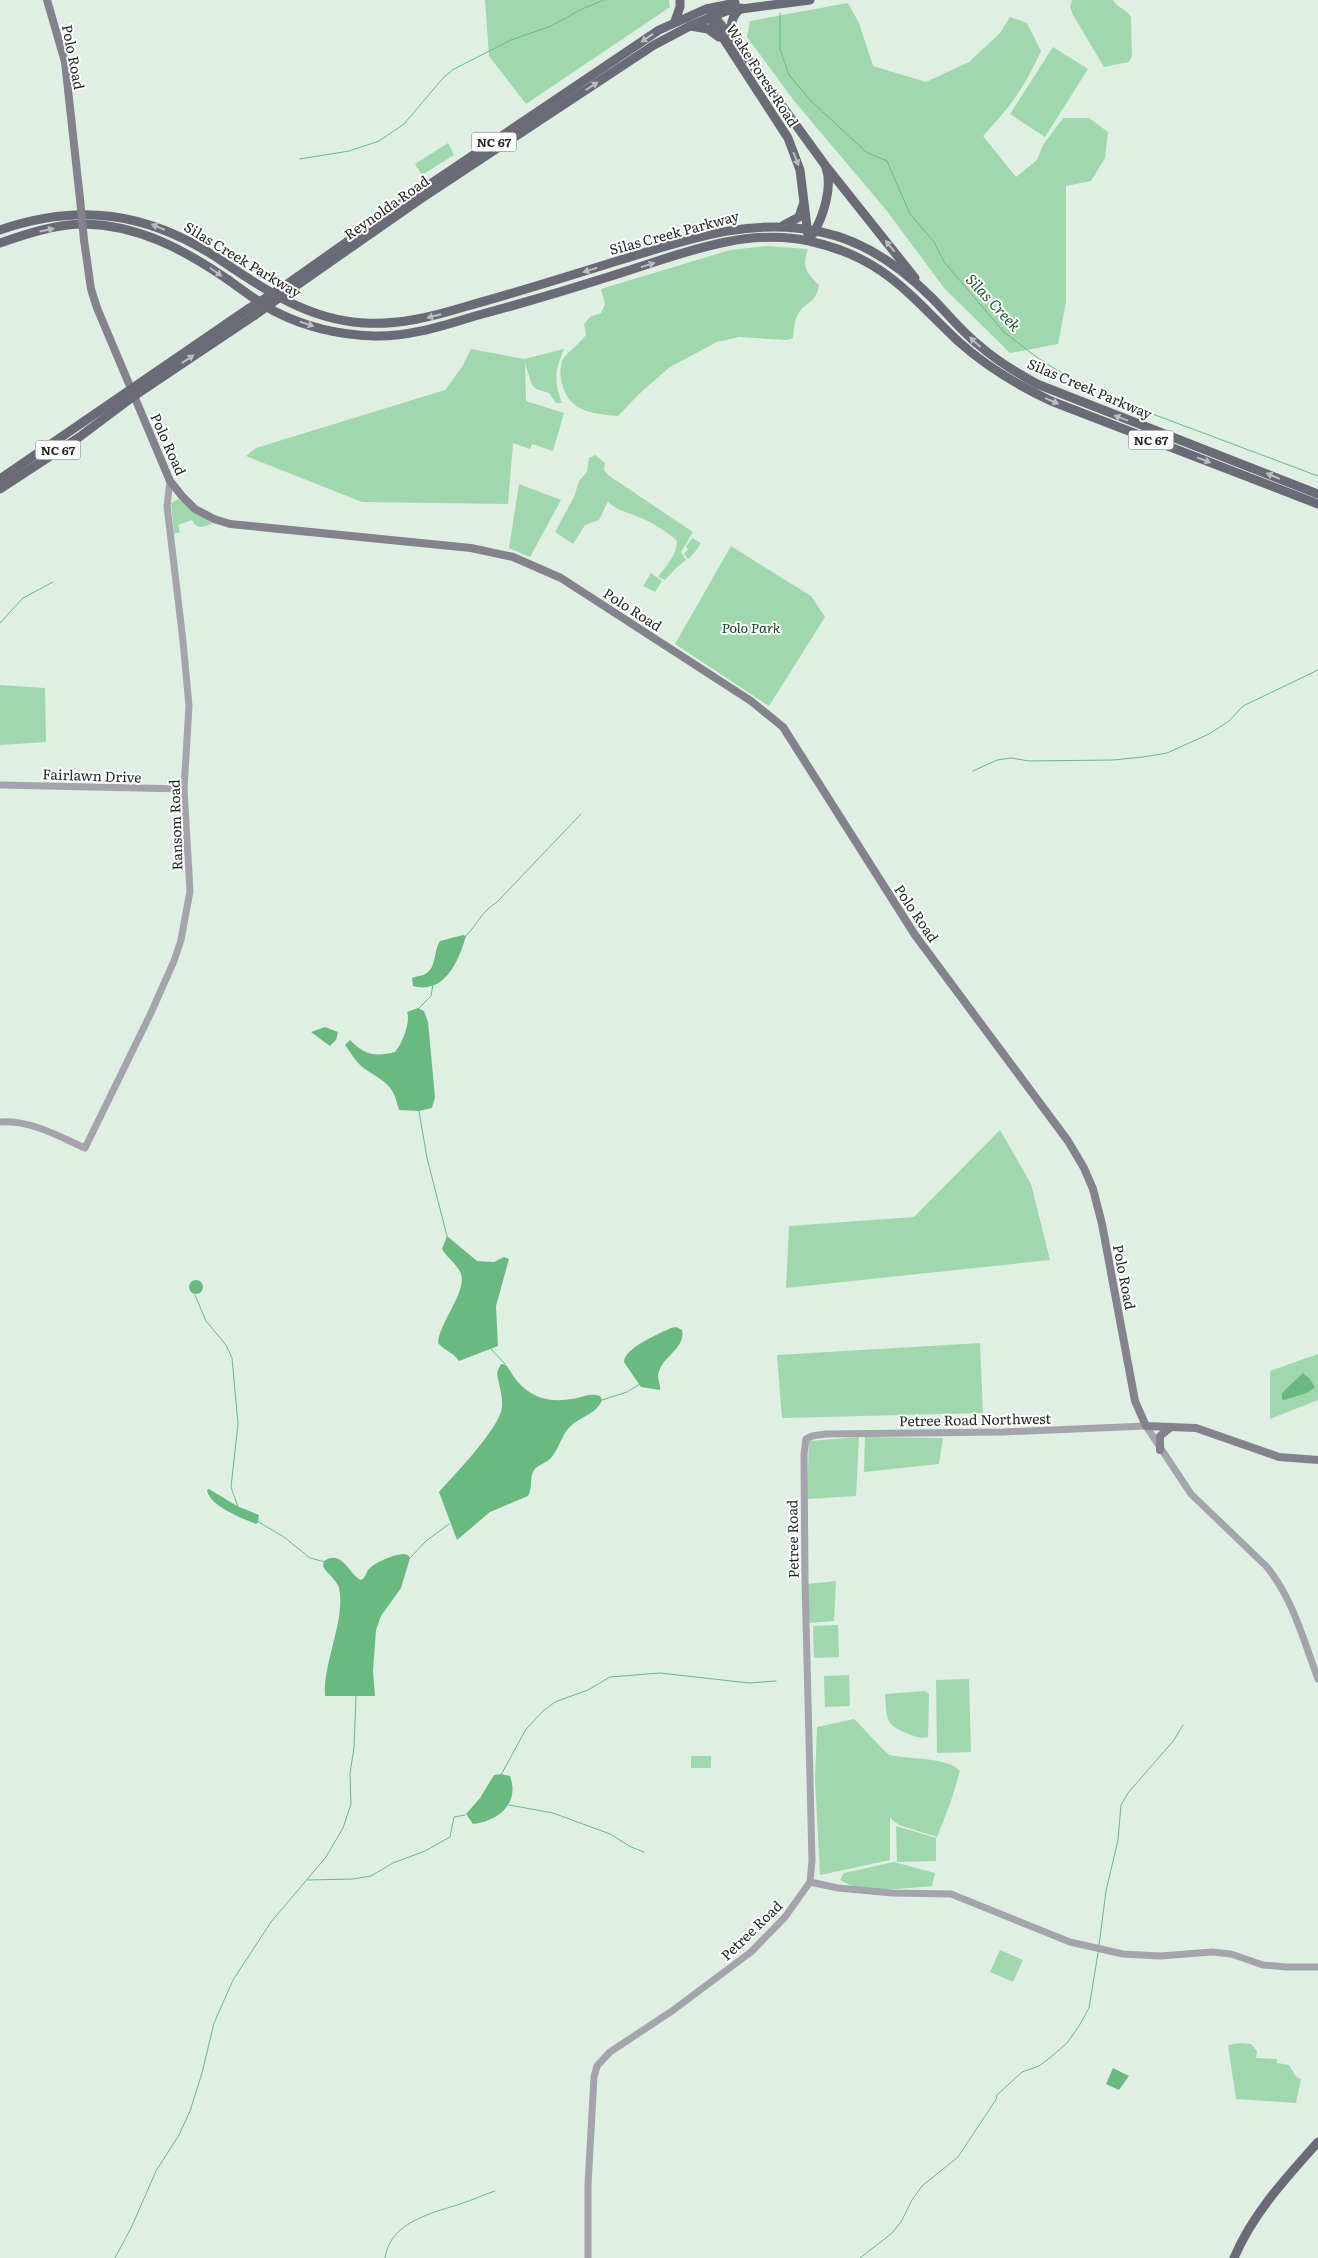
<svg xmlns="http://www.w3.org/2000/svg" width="1318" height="2258" font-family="Literata,serif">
<rect width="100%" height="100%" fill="#e0efe3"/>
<!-- green -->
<g fill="#a0d7ad">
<path d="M485 0H669L670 7 526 104 489 56Z"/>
<path d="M1072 0H1113C1117 8 1127 9 1131 17L1132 56 1129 62 1104 67 1073 15 1070 7Z"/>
<path d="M848 3 859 23 873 66 926 82 969 62 1000 33 1010 17 1027 23 1041 51C1024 88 1011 106 983 136L1016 177 1037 160 1043 145 1063 118H1089L1108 132 1105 158 1091 181 1066 186V302L1058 344 1010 353 944 288 887 211 795 102 747 37 750 21Z"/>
<path d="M1053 47 1088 69 1045 137 1010 114Z"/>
<path d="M448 143 454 155 422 175 415 164Z"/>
<path d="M766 246 808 249C801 266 807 274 819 285 816 304 806 301 798 314 794 321 794 330 793 338L787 340 739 337 717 342 670 367 639 394 618 416C594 414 569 412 562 384 560 378 560 367 562 361 567 351 579 345 586 335L584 324 590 317 601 313 605 304 601 289 730 250Z"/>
<path d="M471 349 524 359 564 349C554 373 554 380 562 403H556L549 393 536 389 532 385 525 363 526 401 564 413 553 451 532 444 530 449 513 443 508 504 362 502 246 456 256 448 445 390 462 367Z"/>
<path d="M595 455 605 463 604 470 608 475 693 532 681 552 686 560 676 568 665 580 658 577C666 566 677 555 677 541 667 531 650 521 636 516 626 512 615 510 608 501L599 520 585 525 573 544 555 532 574 497 579 481 587 472 589 458Z"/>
<path d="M519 484 561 500 530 557 509 548Z"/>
<path d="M179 499 210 522 212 524C201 527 198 530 192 520L178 525 180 532 174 534 171 503Z"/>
<path d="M692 538 701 543 695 552 688 559 684 554 688 549 686 547Z"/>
<path d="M731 546 811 596 825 617 769 706 675 644Z"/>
<path d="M651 573 662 581 655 592 643 586Z"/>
<path d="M0 685 45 688 46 742 0 745Z"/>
<path d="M1000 1130 1031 1184 1050 1260 786 1288 789 1226 914 1217Z"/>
<path d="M980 1343 983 1413 782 1418 777 1355Z"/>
<path d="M1318 1354V1400L1270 1419V1371Z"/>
<path d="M859 1437 856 1496 807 1499 809 1441Z"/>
<path d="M865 1437 943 1438 939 1464 864 1472Z"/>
<path d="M836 1581 834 1621 809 1623 808 1584Z"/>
<path d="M838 1625 839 1657 814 1658 813 1626Z"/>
<path d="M849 1675 850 1706 825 1707 824 1676Z"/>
<path d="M969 1679 971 1752 937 1753 936 1680Z"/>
<path d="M925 1691 929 1694 928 1737C921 1739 916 1737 909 1734 884 1725 887 1718 885 1694Z"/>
<path d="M854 1719C860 1724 886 1754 890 1755 905 1759 949 1757 960 1771L951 1801 937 1837 899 1825 890 1818V1860L820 1875 815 1779 817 1727Z"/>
<rect x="691" y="1756" width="20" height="12"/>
<path d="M896 1826 936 1838V1861L897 1862Z"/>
<path d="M894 1862 935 1873 932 1886C906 1888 863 1895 840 1880L844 1873Z"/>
<path d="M1000 1950 1023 1960 1013 1982 990 1972Z"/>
<path d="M1241 2043 1251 2044 1257 2051 1256 2058 1277 2059V2063L1289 2065 1296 2077 1301 2079 1296 2103 1236 2099 1228 2045Z"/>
</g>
<!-- water -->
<g fill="#6ab980">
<path d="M463 935 466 936C459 960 445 995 413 986L412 978C417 976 424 976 428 972 436 966 434 950 440 941Z"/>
<path d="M418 1008 424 1011 428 1022 435 1097 432 1108 419 1111 399 1110C393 1084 386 1083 365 1069 357 1064 351 1053 345 1045L350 1040C364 1055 375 1057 395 1052 402 1044 411 1022 407 1012Z"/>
<path d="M325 1027 338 1032 336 1040 330 1046 311 1032Z"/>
<path d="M447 1236 477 1261 494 1262 504 1257 509 1259 496 1306 498 1346 459 1361C453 1352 445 1351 438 1343 439 1323 467 1292 461 1274 458 1265 447 1258 442 1249Z"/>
<circle cx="196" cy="1287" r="7"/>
<path d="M676 1327 682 1330C686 1347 664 1356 659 1371 656 1378 661 1383 660 1390L641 1387 624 1362C625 1347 659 1334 671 1328Z"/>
<path d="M501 1364 506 1365C510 1370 513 1376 517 1381 533 1400 553 1403 577 1398 585 1396 592 1393 600 1396L602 1400C597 1413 583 1416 573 1424 561 1433 560 1449 550 1459 545 1463 538 1465 534 1470 529 1478 533 1487 528 1496L490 1512 457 1540 439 1492C454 1475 500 1428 502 1407 503 1394 498 1384 497 1372Z"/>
<path d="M1303 1373 1309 1378 1315 1387 1307 1393 1284 1400 1282 1399V1393Z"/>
<path d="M209 1489 237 1506 259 1515 258 1522 256 1524C242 1518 209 1506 207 1490Z"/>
<path d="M403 1554 408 1555 410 1558 401 1588 381 1616 376 1630 373 1671 375 1696H325C323 1662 346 1619 339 1588 337 1580 327 1574 323 1566L324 1561C342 1549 348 1573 361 1580 366 1577 365 1575 368 1570 375 1562 392 1555 403 1554Z"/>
<path d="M501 1774 510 1776C520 1803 499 1821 473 1824L466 1814 480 1798 494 1775Z"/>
<path d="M1113 2068 1129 2076 1119 2090 1106 2084Z"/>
</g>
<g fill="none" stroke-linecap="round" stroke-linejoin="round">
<!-- stream -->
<g stroke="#6ab980" stroke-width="1">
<path d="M780 13V49L789 75 810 100 866 152 887 161 910 214 934 242 945 263 1004 332 1035 356 1055 369 1126 404 1318 476"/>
<path d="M300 159 349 151 379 141 404 124 443 78 454 69 511 40 551 26 582 9 604 0"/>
<path d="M0 623 23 598 53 582"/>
<path d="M973 771 997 760 1011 758 1029 761 1113 760 1143 757 1167 753 1209 734 1229 721 1243 706 1318 670"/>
<path d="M465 937C478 924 480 913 497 902L581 814"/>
<path d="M418 1009 431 996 433 984"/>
<path d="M419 1111 427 1158 447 1236"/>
<path d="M195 1295 206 1321 226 1345 232 1358 238 1424 231 1487 238 1507"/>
<path d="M491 1349 505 1364"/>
<path d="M602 1400 627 1392 640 1384"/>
<path d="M257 1521 284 1537 310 1558 325 1562"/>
<path d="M409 1559 426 1541 449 1524"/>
<path d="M501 1775 526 1729 543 1711 555 1702 588 1690 610 1677 660 1673 749 1683 776 1681"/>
<path d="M509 1805 553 1813 610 1834 631 1847 644 1852"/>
<path d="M308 1880 353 1879 371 1876 393 1863 425 1851 450 1837 454 1817 465 1815"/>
<path d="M1099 1945 1106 1891 1118 1840 1121 1805 1128 1793 1174 1740 1183 1725"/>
<path d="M115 2258 132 2226 156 2171 179 2135 190 2111 202 2073 214 2023 233 1980 271 1922 326 1857 343 1828 351 1804 350 1773 354 1748 356 1696"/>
<path d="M385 2258C390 2220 435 2213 466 2202 475 2199 485 2194 495 2191"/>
<path d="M860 2258 892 2233 901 2222 912 2200 922 2186 958 2157 997 2098 996 2096 1022 2072 1039 2066 1051 2057 1067 2043 1079 2026 1089 2008 1098 1953"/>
</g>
<!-- tertiary -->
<g stroke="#a5a4ac" stroke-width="7">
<path d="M0 785 184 789"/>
<path d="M0 1122C31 1120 58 1136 85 1148L150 1015 174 961 181 940 190 891 184 789 189 706 183 641 167 506 170 481"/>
<path d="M810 1882 838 1888 892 1893 951 1894 1070 1942 1123 1954 1160 1956 1212 1952 1231 1954 1263 1965 1286 1967H1318"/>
<path d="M588 2258V2185L594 2077 597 2066 610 2052 672 2011 751 1952 785 1917 810 1882 812 1861 805 1580 804 1454 806 1439 812 1436 826 1434 1003 1432 1146 1426 1191 1494 1266 1566C1293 1598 1304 1642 1318 1679"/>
</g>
<!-- secondary -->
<g stroke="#83828d" stroke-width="8">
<path d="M47 0 65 62 80 199"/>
<path d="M84 240 91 289 97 308 170 481 182 496 195 509 214 519 230 524 471 548 513 557 561 578 751 701 783 727 915 935 1068 1141 1084 1168 1093 1189 1102 1224 1135 1401 1146 1426 1196 1428 1279 1457 1318 1460"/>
<path d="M1160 1450V1436L1170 1428"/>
</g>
<!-- primary -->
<g stroke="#6b6a77" stroke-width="9">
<path d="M711 13 734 40 825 165 915 278"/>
<path d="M710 18 788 138 800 170 808 235"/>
<path d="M675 21 680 7V0"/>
<path d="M690 26 708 29 719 37"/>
<path d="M733 37C729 26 732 16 741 8"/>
<path d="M784 225 799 217 803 205"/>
<path d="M0 230C79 203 146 212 216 257 262 288 307 320 364 323 399 325 431 317 464 307 515 293 566 277 617 261 684 241 750 216 821 232 865 241 901 267 932 298 948 314 962 332 980 346 997 361 1017 373 1037 384L1318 494"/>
<path d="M813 234C823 217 833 187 826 168"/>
<path d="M0 243C26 234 56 224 84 224 138 225 183 249 227 279 242 290 258 302 274 311 305 327 340 335 374 336 409 337 442 326 475 316 520 304 564 291 608 277 671 258 742 226 809 241 883 257 908 294 959 342 987 367 1017 385 1051 401L1318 504"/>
<path d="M286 285 402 203 659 30 706 9 735 3"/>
<path d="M290 290 419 200 654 45 690 26 726 11 810 0"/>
<path d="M0 479 248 309"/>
<path d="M0 489 78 438 134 396 255 315"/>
<path d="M1234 2258C1253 2213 1286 2178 1318 2142"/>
</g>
<!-- secondary-bridge -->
<path stroke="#83828d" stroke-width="8" d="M80 199 84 240"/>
<!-- primary-bridge -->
<g stroke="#6b6a77" stroke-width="9">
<path d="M248 309 286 285"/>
<path d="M255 315 290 290"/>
</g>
</g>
<!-- one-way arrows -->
<defs><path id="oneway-solid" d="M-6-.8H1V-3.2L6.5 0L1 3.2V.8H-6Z" transform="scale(1.25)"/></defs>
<g fill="#bcbcc2">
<use href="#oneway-solid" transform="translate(647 38) rotate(146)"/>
<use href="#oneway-solid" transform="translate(592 86) rotate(-33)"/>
<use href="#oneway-solid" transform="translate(796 159) rotate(69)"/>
<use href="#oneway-solid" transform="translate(158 227) rotate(-157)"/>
<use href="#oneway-solid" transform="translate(47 230) rotate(-12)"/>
<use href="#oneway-solid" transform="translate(890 246) rotate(-129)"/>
<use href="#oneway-solid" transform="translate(648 265) rotate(-17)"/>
<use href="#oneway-solid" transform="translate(590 270) rotate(163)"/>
<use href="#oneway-solid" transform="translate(216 272) rotate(35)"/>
<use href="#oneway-solid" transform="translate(434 316) rotate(166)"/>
<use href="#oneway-solid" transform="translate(307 324) rotate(18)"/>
<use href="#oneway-solid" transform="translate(975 342) rotate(-138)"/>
<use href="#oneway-solid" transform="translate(188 359) rotate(-34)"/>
<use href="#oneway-solid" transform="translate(1052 401) rotate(23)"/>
<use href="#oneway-solid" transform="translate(1121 418) rotate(-160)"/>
<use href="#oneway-solid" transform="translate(1204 460) rotate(21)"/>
<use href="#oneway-solid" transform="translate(1273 476) rotate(-157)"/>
</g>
<g text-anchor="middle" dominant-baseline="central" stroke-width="4" stroke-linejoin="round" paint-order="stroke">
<!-- shield labels -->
<g fill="#fff" stroke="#626663" stroke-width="1">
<rect x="471.5" y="132.5" width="45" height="19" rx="4"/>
<rect x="1128.5" y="430.5" width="45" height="19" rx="4"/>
<rect x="35.5" y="440.5" width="45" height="19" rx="4"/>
</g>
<g font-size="12" font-weight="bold" fill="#1f2520">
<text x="494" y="142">NC 67</text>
<text x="1151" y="440">NC 67</text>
<text x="58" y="450">NC 67</text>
</g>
<!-- street labels -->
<g font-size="14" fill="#1f2520" stroke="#fff">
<text transform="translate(74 57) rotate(79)">Polo Road</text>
<text transform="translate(763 75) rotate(57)">Wake Forest Road</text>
<text transform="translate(386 207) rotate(-35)">Reynolda Road</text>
<text transform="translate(674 232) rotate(-15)">Silas Creek Parkway</text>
<text transform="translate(243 259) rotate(31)">Silas Creek Parkway</text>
<text transform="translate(1090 388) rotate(23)">Silas Creek Parkway</text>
<text transform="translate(169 444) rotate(66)">Polo Road</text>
<text transform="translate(633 609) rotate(33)">Polo Road</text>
<text transform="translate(92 775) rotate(2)">Fairlawn Drive</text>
<text transform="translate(175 825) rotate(-92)">Ransom Road</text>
<text transform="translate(917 913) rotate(56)">Polo Road</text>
<text transform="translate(1125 1277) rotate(79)">Polo Road</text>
<text transform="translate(975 1419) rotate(-1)">Petree Road Northwest</text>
<text transform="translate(792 1539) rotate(-91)">Petree Road</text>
<text transform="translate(751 1930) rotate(-44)">Petree Road</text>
</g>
<!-- park labels -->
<g font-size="14" font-style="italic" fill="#0b4924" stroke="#fff">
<text x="751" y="627">Polo Park</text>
</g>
<!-- water labels -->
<g font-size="15" font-style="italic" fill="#1d5731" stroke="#fff">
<text transform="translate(994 302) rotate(47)">Silas Creek</text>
</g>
</g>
</svg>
